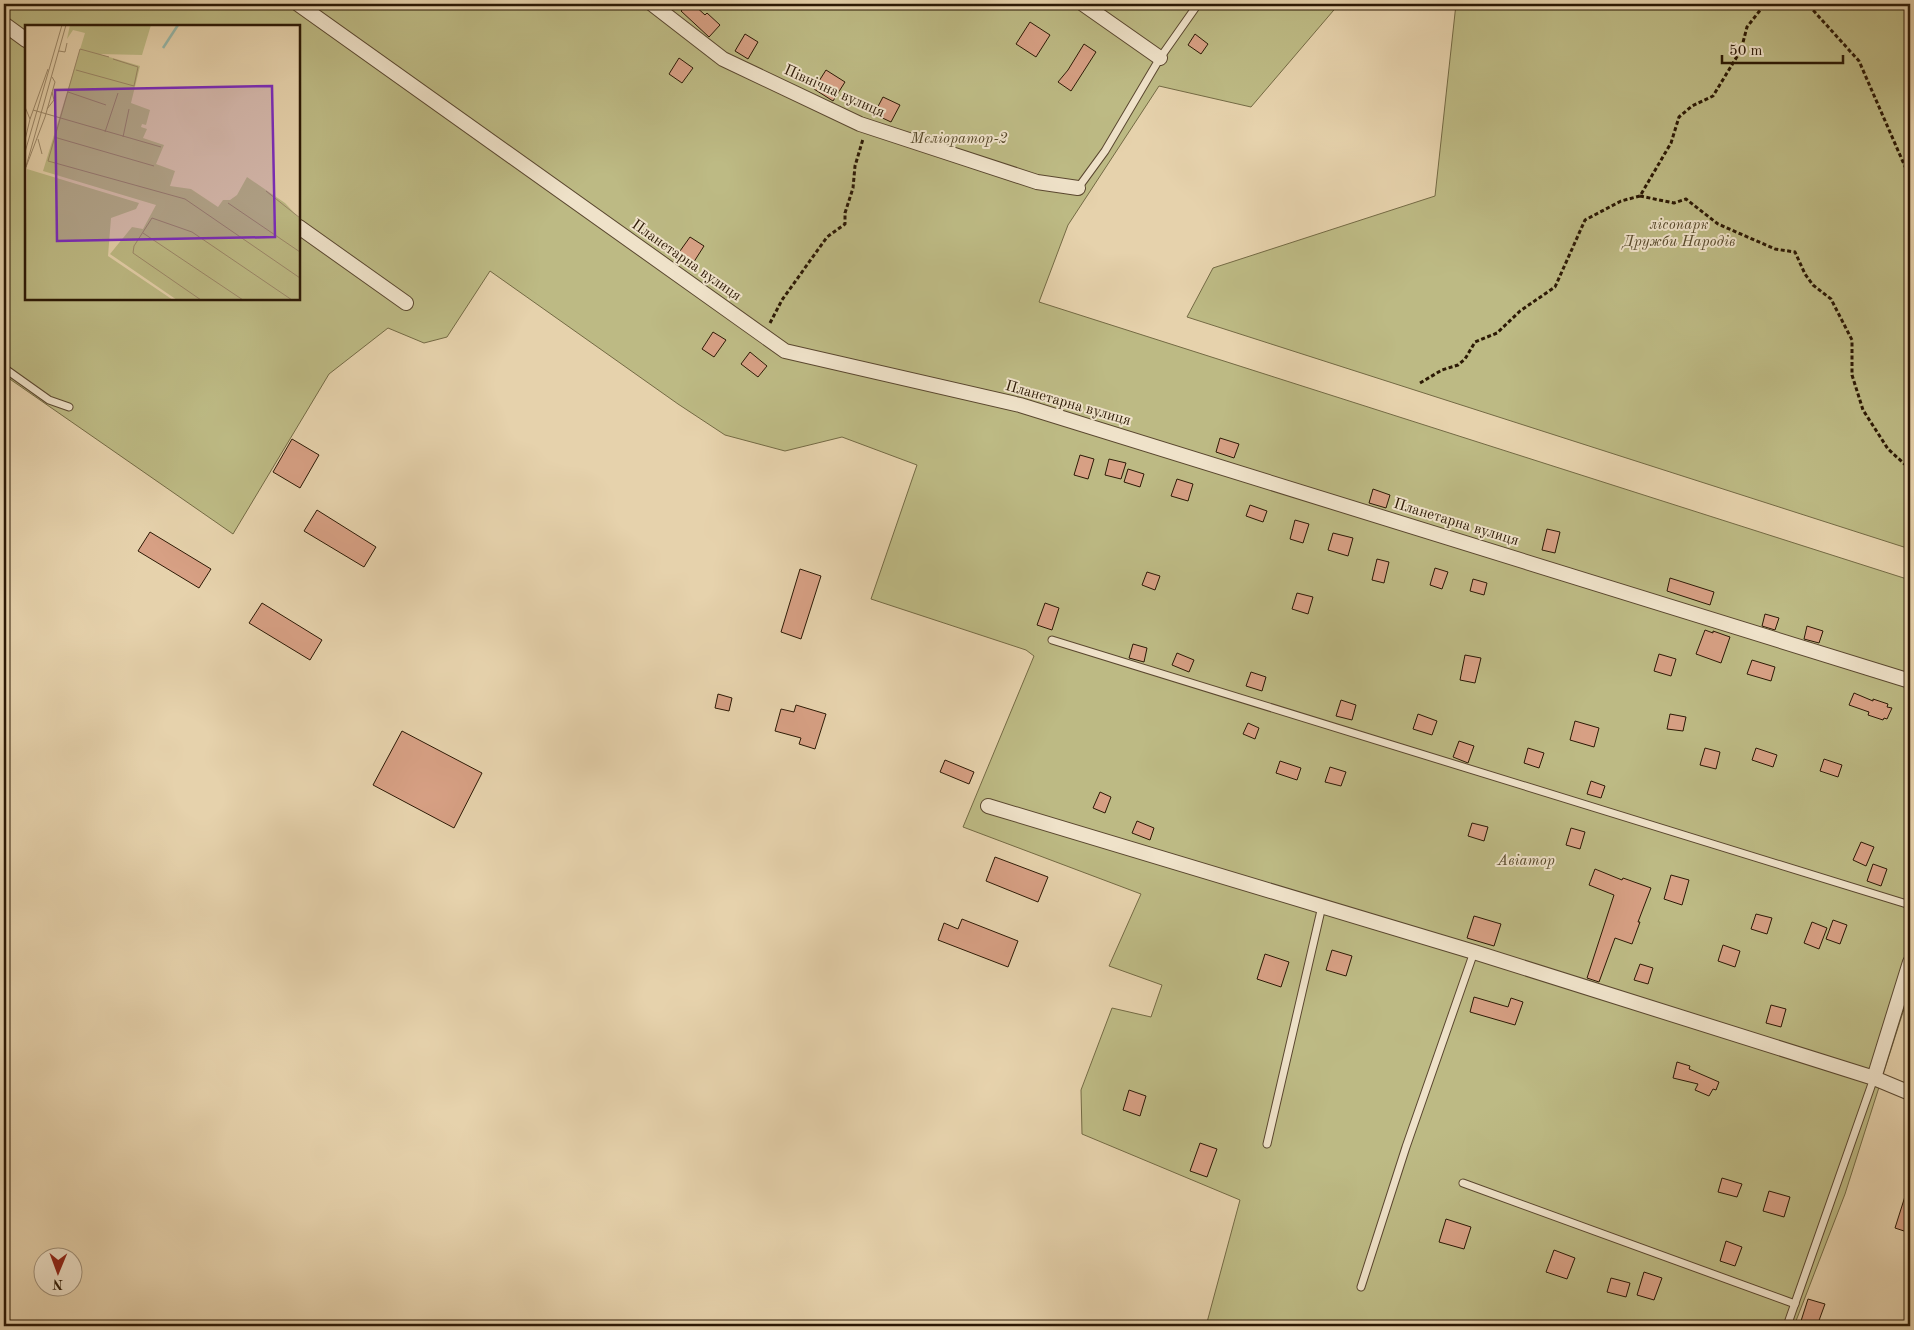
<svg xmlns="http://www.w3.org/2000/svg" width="1914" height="1330" font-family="'Old Standard TT',serif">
<rect width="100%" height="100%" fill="#e6d2ac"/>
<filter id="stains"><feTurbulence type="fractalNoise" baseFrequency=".004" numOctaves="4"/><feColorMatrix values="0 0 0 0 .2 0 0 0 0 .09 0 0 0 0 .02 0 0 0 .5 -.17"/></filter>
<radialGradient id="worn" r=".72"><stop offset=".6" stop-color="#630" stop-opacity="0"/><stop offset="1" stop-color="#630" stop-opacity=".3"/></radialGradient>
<!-- green -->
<g fill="#bdba84" stroke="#746a44" fill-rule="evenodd">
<path d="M4 4H1339L1251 107 1159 86 1068 225 1039 302 1910 580V990L1845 1194 1794 1326H1206L1240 1200 1082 1134 1081 1090 1112 1008 1151 1017 1162 985 1109 966 1141 894 963 827 1034 656 1026 650 871 599 917 465 842 437 785 451 725 435 678 404 490 271 447 337 424 343 388 328 329 374 233 534 4 375ZM26 26H299V299H26Z"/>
<path d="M1456 4H1910V549L1187 317 1213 268 1435 196Z"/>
</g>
<!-- building -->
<g fill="#d7a084" stroke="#2c1905">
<path d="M688 4H693L705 15 707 13 720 25 709 37 681 11Z"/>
<path d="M1030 22 1050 35 1036 57 1016 44Z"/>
<path d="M745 34 758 42 748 59 735 51Z"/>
<path d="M1195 34 1208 44 1201 54 1188 45Z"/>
<path d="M1084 44 1096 52 1071 91 1058 82 1068 70Z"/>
<path d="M679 58 693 68 682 83 669 74Z"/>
<path d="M826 70 845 82 833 101 814 89Z"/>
<path d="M883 97 900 105 891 122 874 114Z"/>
<path d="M690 237 704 246 690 268 675 258Z"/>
<path d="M713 332 726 340 714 357 702 349Z"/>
<path d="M750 352 767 366 758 377 741 364Z"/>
<path d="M1220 438 1239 444 1234 458 1216 452Z"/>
<path d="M292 439 319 455 300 488 273 472Z"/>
<path d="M1080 455 1094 459 1088 479 1074 475Z"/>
<path d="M1109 459 1126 463 1121 479 1105 475Z"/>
<path d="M1128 469 1144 474 1140 487 1124 482Z"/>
<path d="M1177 479 1193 484 1188 501 1171 496Z"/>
<path d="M1373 489 1390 495 1386 508 1369 503Z"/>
<path d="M1250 505 1267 511 1263 522 1246 516Z"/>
<path d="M317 510 376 547 364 567 304 531Z"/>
<path d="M1295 520 1309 524 1303 543 1290 539Z"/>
<path d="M1547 529 1560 532 1555 553 1542 550Z"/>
<path d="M150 532 211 569 199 588 138 551Z"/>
<path d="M1333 533 1353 538 1348 556 1328 550Z"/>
<path d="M1377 559 1389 562 1384 583 1372 580Z"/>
<path d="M1435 568 1448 572 1442 589 1430 585Z"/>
<path d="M800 569 821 576 801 639 781 632Z"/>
<path d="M1147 572 1160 576 1155 590 1142 585Z"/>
<path d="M1670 578 1714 592 1710 605 1667 591Z"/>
<path d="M1473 579 1487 583 1484 595 1470 591Z"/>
<path d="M1297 593 1313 597 1308 614 1292 609Z"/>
<path d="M262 603 322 640 310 660 249 623Z"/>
<path d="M1045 603 1059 608 1052 630 1037 625Z"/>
<path d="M1765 614 1779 618 1775 630 1762 626Z"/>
<path d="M1807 626 1823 631 1819 643 1804 639Z"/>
<path d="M1705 630 1713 633V631L1730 637 1721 663 1696 654Z"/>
<path d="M1133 644 1147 648 1144 662 1129 658Z"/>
<path d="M1177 653 1194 660 1189 672 1172 665Z"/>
<path d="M1659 654 1676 659 1671 676 1654 671Z"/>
<path d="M1465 655 1481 658 1475 683 1460 680Z"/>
<path d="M1752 660 1775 667 1771 681 1747 674Z"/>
<path d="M1251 672 1266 677 1262 691 1246 686Z"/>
<path d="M1854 693 1873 701V699L1888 704 1887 707 1892 708 1887 719 1884 718 1883 720 1868 715 1869 712 1849 705Z"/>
<path d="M718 694 732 698 729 711 715 708Z"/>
<path d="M1341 700 1356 705 1352 720 1336 716Z"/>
<path d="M796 705 826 714 815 749 799 744 801 738 775 731 781 709 794 712Z"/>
<path d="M1418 714 1437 721 1432 735 1413 729Z"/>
<path d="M1670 714 1686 717 1683 731 1667 729Z"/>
<path d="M1575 721 1599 728 1594 747 1570 740Z"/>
<path d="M1248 723 1259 728 1255 739 1243 734Z"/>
<path d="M402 731 482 773 454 828 373 785Z"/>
<path d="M1459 741 1474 746 1468 763 1453 757Z"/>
<path d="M1528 748 1544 753 1539 768 1524 763Z"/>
<path d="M1705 748 1720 752 1716 769 1700 765Z"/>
<path d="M1756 748 1777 755 1773 767 1752 760Z"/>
<path d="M1824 759 1842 765 1838 777 1820 771Z"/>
<path d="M945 760 974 772 969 784 940 772Z"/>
<path d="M1280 761 1301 768 1297 780 1276 773Z"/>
<path d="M1330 767 1346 772 1341 786 1325 782Z"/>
<path d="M1591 781 1605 786 1601 798 1587 794Z"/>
<path d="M1100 792 1111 797 1105 813 1093 808Z"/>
<path d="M1137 821 1154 828 1150 840 1132 833Z"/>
<path d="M1472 823 1488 827 1484 841 1468 836Z"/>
<path d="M1571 828 1585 832 1580 849 1566 845Z"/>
<path d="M1861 842 1874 847 1866 866 1853 860Z"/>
<path d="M995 857 1048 877 1038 902 986 881Z"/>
<path d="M1873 864 1887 869 1881 886 1867 881Z"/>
<path d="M1595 869 1622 880 1623 878 1651 888 1638 922H1640L1632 944 1615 938 1599 982 1587 978 1614 895 1589 885Z"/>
<path d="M1671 875 1689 880 1682 905 1664 899Z"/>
<path d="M1756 914 1772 918 1767 934 1751 929Z"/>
<path d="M1474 916 1501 924 1494 946 1467 938Z"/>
<path d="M962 919 1018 941 1008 967 938 940 944 923 958 929Z"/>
<path d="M1833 920 1847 925 1840 944 1826 939Z"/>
<path d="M1812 922 1827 928 1819 949 1804 943Z"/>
<path d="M1723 945 1740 951 1735 967 1718 961Z"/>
<path d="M1332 950 1352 956 1346 976 1326 970Z"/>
<path d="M1265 954 1289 962 1281 987 1257 979Z"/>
<path d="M1640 964 1653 968 1648 984 1634 980Z"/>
<path d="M1474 997 1508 1007 1511 998 1523 1002 1515 1025 1470 1012Z"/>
<path d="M1771 1005 1786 1009 1781 1027 1766 1023Z"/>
<path d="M1677 1062 1690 1066 1689 1069 1719 1082 1716 1090 1713 1089 1709 1096 1695 1090 1698 1084 1673 1078Z"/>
<path d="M1129 1090 1146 1096 1140 1116 1123 1110Z"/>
<path d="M1200 1143 1217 1149 1207 1177 1190 1171Z"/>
<path d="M1722 1178 1742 1184 1737 1197 1718 1192Z"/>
<path d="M1907 1190H1910V1233L1895 1228Z"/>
<path d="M1769 1191 1790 1197 1784 1217 1763 1211Z"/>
<path d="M1446 1219 1471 1227 1464 1249 1439 1242Z"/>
<path d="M1726 1241 1742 1247 1735 1266 1720 1261Z"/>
<path d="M1554 1250 1575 1258 1567 1279 1546 1272Z"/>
<path d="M1644 1272 1662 1278 1654 1300 1637 1295Z"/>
<path d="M1611 1278 1630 1283 1626 1297 1607 1292Z"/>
<path d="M1808 1299 1825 1304 1817 1326 1801 1321Z"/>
</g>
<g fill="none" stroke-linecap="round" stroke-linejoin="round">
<defs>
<g id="lane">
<path d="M1078 188 1105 151 1160 58 1198 4"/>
<path d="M4 368 49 400 69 407"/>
<path d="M1052 640 1910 905"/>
<path d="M1267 1144 1322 906"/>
<path d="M1463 1183 1795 1304"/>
<path d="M1361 1287 1406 1147 1474 952"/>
<path d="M1787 1326 1874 1078"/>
</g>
<g id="street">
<path d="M298 4 785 351 1020 405 1910 681"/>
<path d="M652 4 723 59 860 124 1037 182 1078 188"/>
<path d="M1083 4 1160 58"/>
<path d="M4 24 26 40"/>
<path d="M299 227 406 303"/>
<path d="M988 806 1474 952 1874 1078 1910 1093"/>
<path d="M1874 1078 1910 962"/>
</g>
</defs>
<!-- lane casing -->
<use href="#lane" stroke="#5a472f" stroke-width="9"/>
<!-- street casing -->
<use href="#street" stroke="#5a472f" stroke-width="16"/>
<!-- path -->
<g stroke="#2c1905" stroke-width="3" stroke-dasharray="4 2.5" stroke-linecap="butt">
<path d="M1802 4 1812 9 1859 61 1910 178"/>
<path d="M1910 4V5"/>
<path d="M1640 196 1674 203 1686 199 1718 224 1775 249 1795 252 1805 274 1813 285 1831 299 1852 340V375L1863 410 1888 449 1910 469"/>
<path d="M770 323 782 300 827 237 845 224V213L853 188 855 166 863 139"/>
<path d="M1420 383 1442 370 1458 365 1465 359 1475 342 1497 333 1520 311 1555 287 1585 220 1621 201 1640 196 1671 143 1679 117 1692 106 1713 96 1741 50 1747 27 1765 4"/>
</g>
<!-- lane -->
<use href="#lane" stroke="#efe2c9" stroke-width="7"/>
<!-- street -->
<use href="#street" stroke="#efe2c9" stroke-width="14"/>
</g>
<g text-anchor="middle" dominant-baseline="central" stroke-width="4" stroke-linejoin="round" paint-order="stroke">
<!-- street labels -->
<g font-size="15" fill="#2c1905" stroke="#efe2c9">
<text transform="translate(834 92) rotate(24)">Північна вулиця</text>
<text transform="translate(686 261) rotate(35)">Планетарна вулиця</text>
<text transform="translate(1068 404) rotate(16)">Планетарна вулиця</text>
<text transform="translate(1456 523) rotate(17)">Планетарна вулиця</text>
</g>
<!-- park labels -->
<g font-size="15" font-style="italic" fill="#58492b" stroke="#efe2c9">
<text x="959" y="139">Меліоратор-2</text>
<text x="1679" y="225">лісопарк<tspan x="1679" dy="17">Дружби Народів</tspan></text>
<text x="1526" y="861">Авіатор</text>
</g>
</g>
<!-- overview -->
<g transform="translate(25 25)">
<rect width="275" height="275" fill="#e6d2ac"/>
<path d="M45 0H126L117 30 74 29 115 41 106 78 125 85 121 100 117 99 116 102 122 104 118 113 139 120 131 139 150 146 145 161 166 164 193 182 198 175H205L212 170 222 152 260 178 275 194V275H152L85 229 107 202 118 204 131 180 18 146 60 8 48 5 42 14ZM2 144 114 178 111 184 86 193 83 231 148 275H0Z" fill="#bdba84"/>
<path fill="none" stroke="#96b8aa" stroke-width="2.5" d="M138 23 153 0"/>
<path fill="none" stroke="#9c8869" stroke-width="1" d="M34 26 40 27 42 18M84 32 55 24 23 136 160 174 275 253M51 45 109 61 113 42 88 34M43 67 81 80M0 82 5 94 0 115M22 84 29 75 27 67M8 85 136 122M5 94 23 44M80 107 93 68M29 112 129 141M98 112 104 84M13 114 17 129M0 127 37 0M1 142 20 92 30 57 27 52M0 145 41 0M241 166 275 193M203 178 275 227M118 208 218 275M176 275 108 228 109 221 127 193 167 207 267 275"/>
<path fill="#7b2cbf" fill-opacity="0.15" stroke="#7b2cbf" stroke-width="2.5" d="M247 61 250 212 32 216 30 65Z"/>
<rect width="275" height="275" fill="none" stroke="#2c1905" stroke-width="2.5"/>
</g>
<!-- margin -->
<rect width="1914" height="1330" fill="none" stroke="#e6d2ac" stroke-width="20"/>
<rect x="5" y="5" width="1904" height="1320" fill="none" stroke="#2c1905" stroke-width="2.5"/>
<rect x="10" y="10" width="1894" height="1310" fill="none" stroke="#2c1905"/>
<!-- north arrow -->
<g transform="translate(58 1272) rotate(181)"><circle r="24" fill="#efe2c9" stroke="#a1927b"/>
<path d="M0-4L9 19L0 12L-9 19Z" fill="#8f2418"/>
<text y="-8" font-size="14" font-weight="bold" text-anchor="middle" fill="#2c1905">N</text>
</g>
<!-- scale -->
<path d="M1722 55v8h121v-8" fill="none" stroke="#2c1905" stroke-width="2.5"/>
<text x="1729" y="55" font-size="15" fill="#2c1905" stroke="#efe2c9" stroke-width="4" paint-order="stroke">50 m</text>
<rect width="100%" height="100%" filter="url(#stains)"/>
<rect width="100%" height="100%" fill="url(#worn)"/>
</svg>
